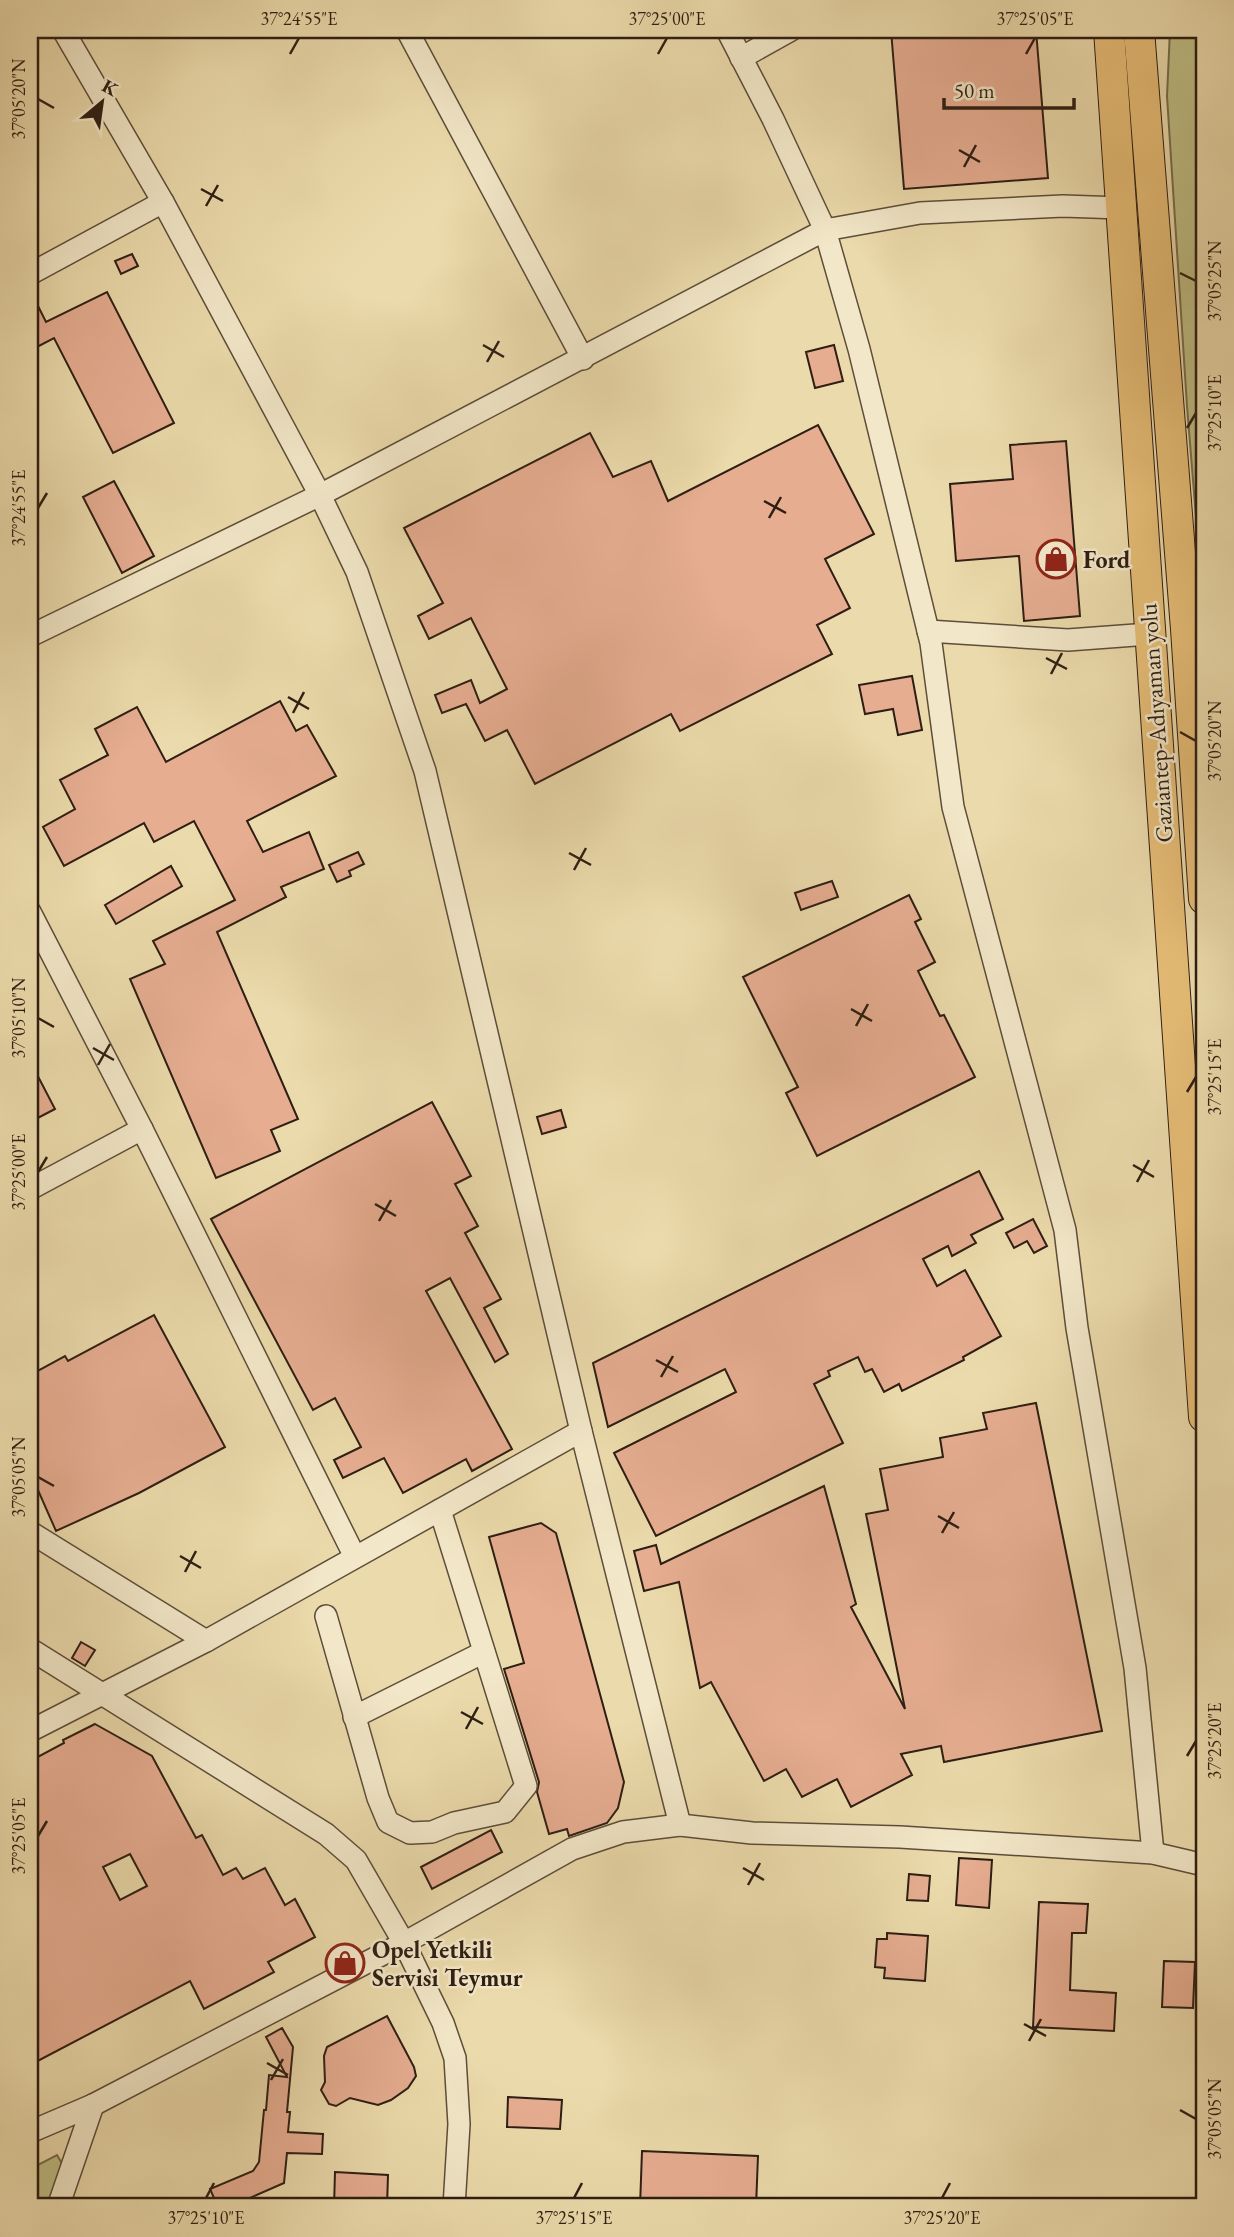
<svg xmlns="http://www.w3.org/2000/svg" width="1234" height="2237" font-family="'EB Garamond',serif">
<rect width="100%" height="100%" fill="#ebdaab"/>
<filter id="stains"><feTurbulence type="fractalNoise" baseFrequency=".00286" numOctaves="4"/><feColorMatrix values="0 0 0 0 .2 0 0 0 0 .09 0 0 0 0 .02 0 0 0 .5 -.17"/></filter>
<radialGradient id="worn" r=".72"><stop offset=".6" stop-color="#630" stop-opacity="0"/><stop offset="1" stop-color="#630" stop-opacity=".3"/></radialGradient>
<!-- green -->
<g fill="#bfbd84" stroke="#766e4c" stroke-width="2">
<path d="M1170 30H1204V616L1187 406 1167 96Z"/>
<path d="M57 2155 68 2174 58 2207H30V2169Z"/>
</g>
<!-- building -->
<g fill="#e6ad91" stroke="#2e1e13" stroke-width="2" fill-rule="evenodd">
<path d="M891 30H1036L1048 178 904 189Z"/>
<path d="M132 254 138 266 121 274 115 261Z"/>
<path d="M30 290 46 322 107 292 174 423 113 453 54 338 33 349 30 342Z"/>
<path d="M834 345 843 381 815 388 806 352Z"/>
<path d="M818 425 874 534 825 559 850 608 817 625 832 654 680 731 671 714 535 784 507 730 485 741 466 704 442 713 435 695 471 680 480 703 507 689 471 618 429 639 418 616 443 603 404 528 590 433 613 477 651 461 668 501Z"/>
<path d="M1066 441 1080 616 1024 621 1019 556 956 561 950 484 1013 479 1010 445Z"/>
<path d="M114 481 154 556 122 573 83 497Z"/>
<path d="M912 676 922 730 898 735 893 709 865 714 859 685Z"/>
<path d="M280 701 296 731 307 725 336 776 247 821 263 852 309 832 324 869 281 887 286 897 217 932 298 1119 271 1130 280 1151 216 1178 130 979 165 964 153 941 235 900 194 821 154 842 144 823 64 866 43 827 75 809 60 780 108 755 95 729 137 707 166 762Z"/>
<path d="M358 852 364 864 349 871 351 876 337 882 329 865Z"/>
<path d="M171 866 182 886 116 924 105 905Z"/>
<path d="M832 881 838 897 801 910 795 893Z"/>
<path d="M909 895 921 919 915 922 935 962 918 971 940 1016 944 1015 975 1077 817 1156 786 1093 798 1087 743 977Z"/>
<path d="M30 1061 55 1109 30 1122Z"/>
<path d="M432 1102 471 1176 455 1184 478 1226 465 1233 501 1299 484 1308 508 1354 495 1362 450 1278 426 1291 512 1449 472 1471 466 1459 403 1493 384 1458 343 1478 334 1460 361 1447 335 1398 313 1410 211 1219Z"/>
<path d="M561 1110 566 1127 542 1134 537 1117Z"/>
<path d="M979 1171 1003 1219 971 1235 976 1243 952 1256 948 1246 923 1259 937 1286 965 1270 1001 1336 963 1357 964 1360 902 1391 899 1384 884 1392 872 1369 865 1372 858 1357 828 1371 830 1376 814 1384 843 1443 656 1536 614 1453 736 1392 725 1369 608 1427 593 1363Z"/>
<path d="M1033 1219 1047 1246 1034 1253 1027 1241 1014 1248 1006 1233Z"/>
<path d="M154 1315 225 1447 139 1493 56 1531 30 1472V1375L65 1356 68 1361Z"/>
<path d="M1036 1403 1102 1731 944 1762 941 1746 901 1754 912 1775 851 1807 837 1779 802 1797 786 1769 764 1781 711 1682 700 1688 679 1582 644 1591 634 1551 656 1545 661 1564 824 1486 856 1604 851 1607 905 1709 866 1514 888 1510 880 1469 943 1457 940 1438 987 1429 983 1413Z"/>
<path d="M541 1523 556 1533 624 1782 618 1808 607 1823 569 1836 567 1829 549 1834 537 1792 539 1782 504 1669 524 1663 489 1537Z"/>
<path d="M81 1642 95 1650 85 1666 72 1658Z"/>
<path d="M95 1724 152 1756 196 1838 202 1835 223 1875 236 1868 243 1879 265 1868 285 1905 295 1899 315 1937 268 1962 274 1972 204 2009 190 1981 30 2065V1761L64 1743 63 1740ZM130 1854 147 1886 120 1900 103 1867Z"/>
<path d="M491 1830 502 1852 432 1889 421 1867Z"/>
<path d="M959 1858 992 1860 989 1908 956 1905Z"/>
<path d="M909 1874 930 1876 928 1901 907 1900Z"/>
<path d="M1039 1902 1088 1904 1086 1933H1072L1070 1990 1116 1993 1114 2031 1033 2027Z"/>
<path d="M887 1933 928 1936 925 1981 884 1978 885 1968 875 1967 877 1939H887Z"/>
<path d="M1164 1961 1195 1962 1193 2008 1162 2007Z"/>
<path d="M387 2016 414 2067 416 2076 408 2088 391 2100 378 2105 350 2098 336 2106 329 2104 321 2090 325 2082 324 2056 327 2047Z"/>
<path d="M282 2028 293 2047 287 2112H290L288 2132 323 2134 322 2154 287 2153 284 2183 229 2207H218L210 2189 253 2171 259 2162 264 2110H266L269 2075 287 2077 266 2037Z"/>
<path d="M508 2097 562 2100 560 2129 507 2127Z"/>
<path d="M642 2151 758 2156 756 2207H640Z"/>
<path d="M335 2172 388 2175 387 2207H334Z"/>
</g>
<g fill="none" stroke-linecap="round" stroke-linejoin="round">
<defs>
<g id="minor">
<path d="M63 30 163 202 320 495 357 572 425 771 581 1431 680 1825"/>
<path d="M407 30 583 359"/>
<path d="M727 30 773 119 825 230 859 349 931 643 953 807 1065 1230 1077 1328 1135 1668 1153 1853"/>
<path d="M741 58 791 30"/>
<path d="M30 274 163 202"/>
<path d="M928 631 1068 640 1149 634"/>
<path d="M30 636 320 495 825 230 920 213 1063 206 1121 208"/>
<path d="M30 912 142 1129 355 1557"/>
<path d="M30 1189 142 1129"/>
<path d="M30 1532 206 1641"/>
<path d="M326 1616 378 1798 388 1822 410 1833 432 1832 454 1823 505 1812 526 1786 440 1510"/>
<path d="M30 1649 326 1834 356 1860 404 1943 93 2105 30 2132"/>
<path d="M354 1717 484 1652"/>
<path d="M30 1731 206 1641 581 1431"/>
<path d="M58 2207 93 2105"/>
<path d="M454 2207 459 2124 455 2058 443 2023 404 1943 572 1849 623 1832 680 1825 752 1833 900 1837 1153 1853 1204 1865"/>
</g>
<g id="highway">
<path d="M1109 30 1204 1417"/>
<path d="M1139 30 1186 629 1204 899"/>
</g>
</defs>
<!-- minor casing -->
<use href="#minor" stroke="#5d4d39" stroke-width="24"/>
<!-- highway casing -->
<use href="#highway" stroke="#2e1e13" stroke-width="32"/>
<!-- minor -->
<use href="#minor" stroke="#f2e7c8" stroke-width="21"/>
<!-- highway -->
<use href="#highway" stroke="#e6bd76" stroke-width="30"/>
</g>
<!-- ticks -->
<path fill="none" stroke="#2e1e13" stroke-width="2.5" d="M290 54 299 38M658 54 667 38M1026 54 1035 38M38 99 54 108M959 150 980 162M964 167 976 145M201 189 223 201M206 206 218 185M1180 273 1196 281M483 345 504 357M487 362 499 341M1187 428 1196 413M764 501 786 513M38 508 47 493M769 518 781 497M1046 658 1067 669M1051 674 1062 653M288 697 309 709M293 713 304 692M1180 732 1196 741M569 853 591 865M574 870 586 848M851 1009 872 1021M38 1018 54 1027M856 1026 868 1004M93 1048 114 1060M98 1065 110 1044M1187 1092 1196 1077M1133 1165 1154 1177M38 1172 47 1157M1137 1182 1149 1160M375 1204 396 1216M379 1221 391 1200M656 1360 678 1372M661 1377 673 1356M38 1477 54 1486M938 1516 959 1528M942 1533 954 1512M180 1556 201 1568M185 1572 196 1551M461 1712 483 1724M466 1729 478 1707M1187 1756 1196 1741M38 1836 47 1821M743 1868 764 1880M748 1885 760 1863M1024 2024 1046 2036M1029 2041 1041 2019M267 2063 288 2075M271 2080 283 2059M1180 2110 1196 2119M206 2198 214 2183M574 2198 582 2183M942 2198 950 2183"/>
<!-- icons -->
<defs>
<symbol id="shop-ring" viewBox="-11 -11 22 22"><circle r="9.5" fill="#f2e7c8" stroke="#8f2418" stroke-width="1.5"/><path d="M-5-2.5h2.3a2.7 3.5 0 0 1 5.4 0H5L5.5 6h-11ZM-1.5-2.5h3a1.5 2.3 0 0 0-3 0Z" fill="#8f2418"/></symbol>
</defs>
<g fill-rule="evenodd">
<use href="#shop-ring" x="1034" y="537" width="44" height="44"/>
<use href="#shop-ring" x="323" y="1941" width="44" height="44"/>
</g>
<g text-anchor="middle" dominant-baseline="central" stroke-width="5" stroke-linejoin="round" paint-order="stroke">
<!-- poi labels -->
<g font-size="24" font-weight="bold" fill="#2e1e13" stroke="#f2e7c8" text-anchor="start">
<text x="1083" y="559">Ford</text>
<text x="372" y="1949">Opel Yetkili<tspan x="372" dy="28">Servisi Teymur</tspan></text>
</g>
<!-- street labels -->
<g font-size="24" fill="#2e1e13" stroke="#f2e7c8">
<text transform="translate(1156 723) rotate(-94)">Gaziantep-Adıyaman yolu</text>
</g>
</g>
<!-- margin -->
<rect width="1234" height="2237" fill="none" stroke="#ebdaab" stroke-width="77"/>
<!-- north arrow -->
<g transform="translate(102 102) rotate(29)" stroke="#f2e7c8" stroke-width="5" paint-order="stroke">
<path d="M0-5L12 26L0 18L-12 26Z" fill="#2e1e13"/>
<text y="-10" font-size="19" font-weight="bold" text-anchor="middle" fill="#2e1e13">K</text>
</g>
<!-- scale -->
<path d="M944 98v10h130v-10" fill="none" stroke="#2e1e13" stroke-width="3.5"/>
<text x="954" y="98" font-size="21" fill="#2e1e13" stroke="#f2e7c8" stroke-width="5" paint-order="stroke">50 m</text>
<rect x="38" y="38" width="1158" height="2160" fill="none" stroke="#2e1e13" stroke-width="2.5"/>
<g font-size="18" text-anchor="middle" fill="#2e1e13">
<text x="299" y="25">37°24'55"E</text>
<text x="667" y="25">37°25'00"E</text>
<text x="1035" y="25">37°25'05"E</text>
<text transform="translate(19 99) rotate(-90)" y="6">37°05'20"N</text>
<text transform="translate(1215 281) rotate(-90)" y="6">37°05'25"N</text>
<text transform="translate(1215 413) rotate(-90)" y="6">37°25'10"E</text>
<text transform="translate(19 508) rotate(-90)" y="6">37°24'55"E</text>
<text transform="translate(1215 741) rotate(-90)" y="6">37°05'20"N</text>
<text transform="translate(19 1018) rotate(-90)" y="6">37°05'10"N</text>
<text transform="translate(1215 1077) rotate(-90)" y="6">37°25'15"E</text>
<text transform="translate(19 1172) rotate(-90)" y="6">37°25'00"E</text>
<text transform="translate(19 1477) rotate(-90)" y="6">37°05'05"N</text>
<text transform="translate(1215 1741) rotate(-90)" y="6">37°25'20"E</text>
<text transform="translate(19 1836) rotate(-90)" y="6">37°25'05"E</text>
<text transform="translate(1215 2119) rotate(-90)" y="6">37°05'05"N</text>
<text x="206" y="2224">37°25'10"E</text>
<text x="574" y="2224">37°25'15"E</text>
<text x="942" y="2224">37°25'20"E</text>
</g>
<rect width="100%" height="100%" filter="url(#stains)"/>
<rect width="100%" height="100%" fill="url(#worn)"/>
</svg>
